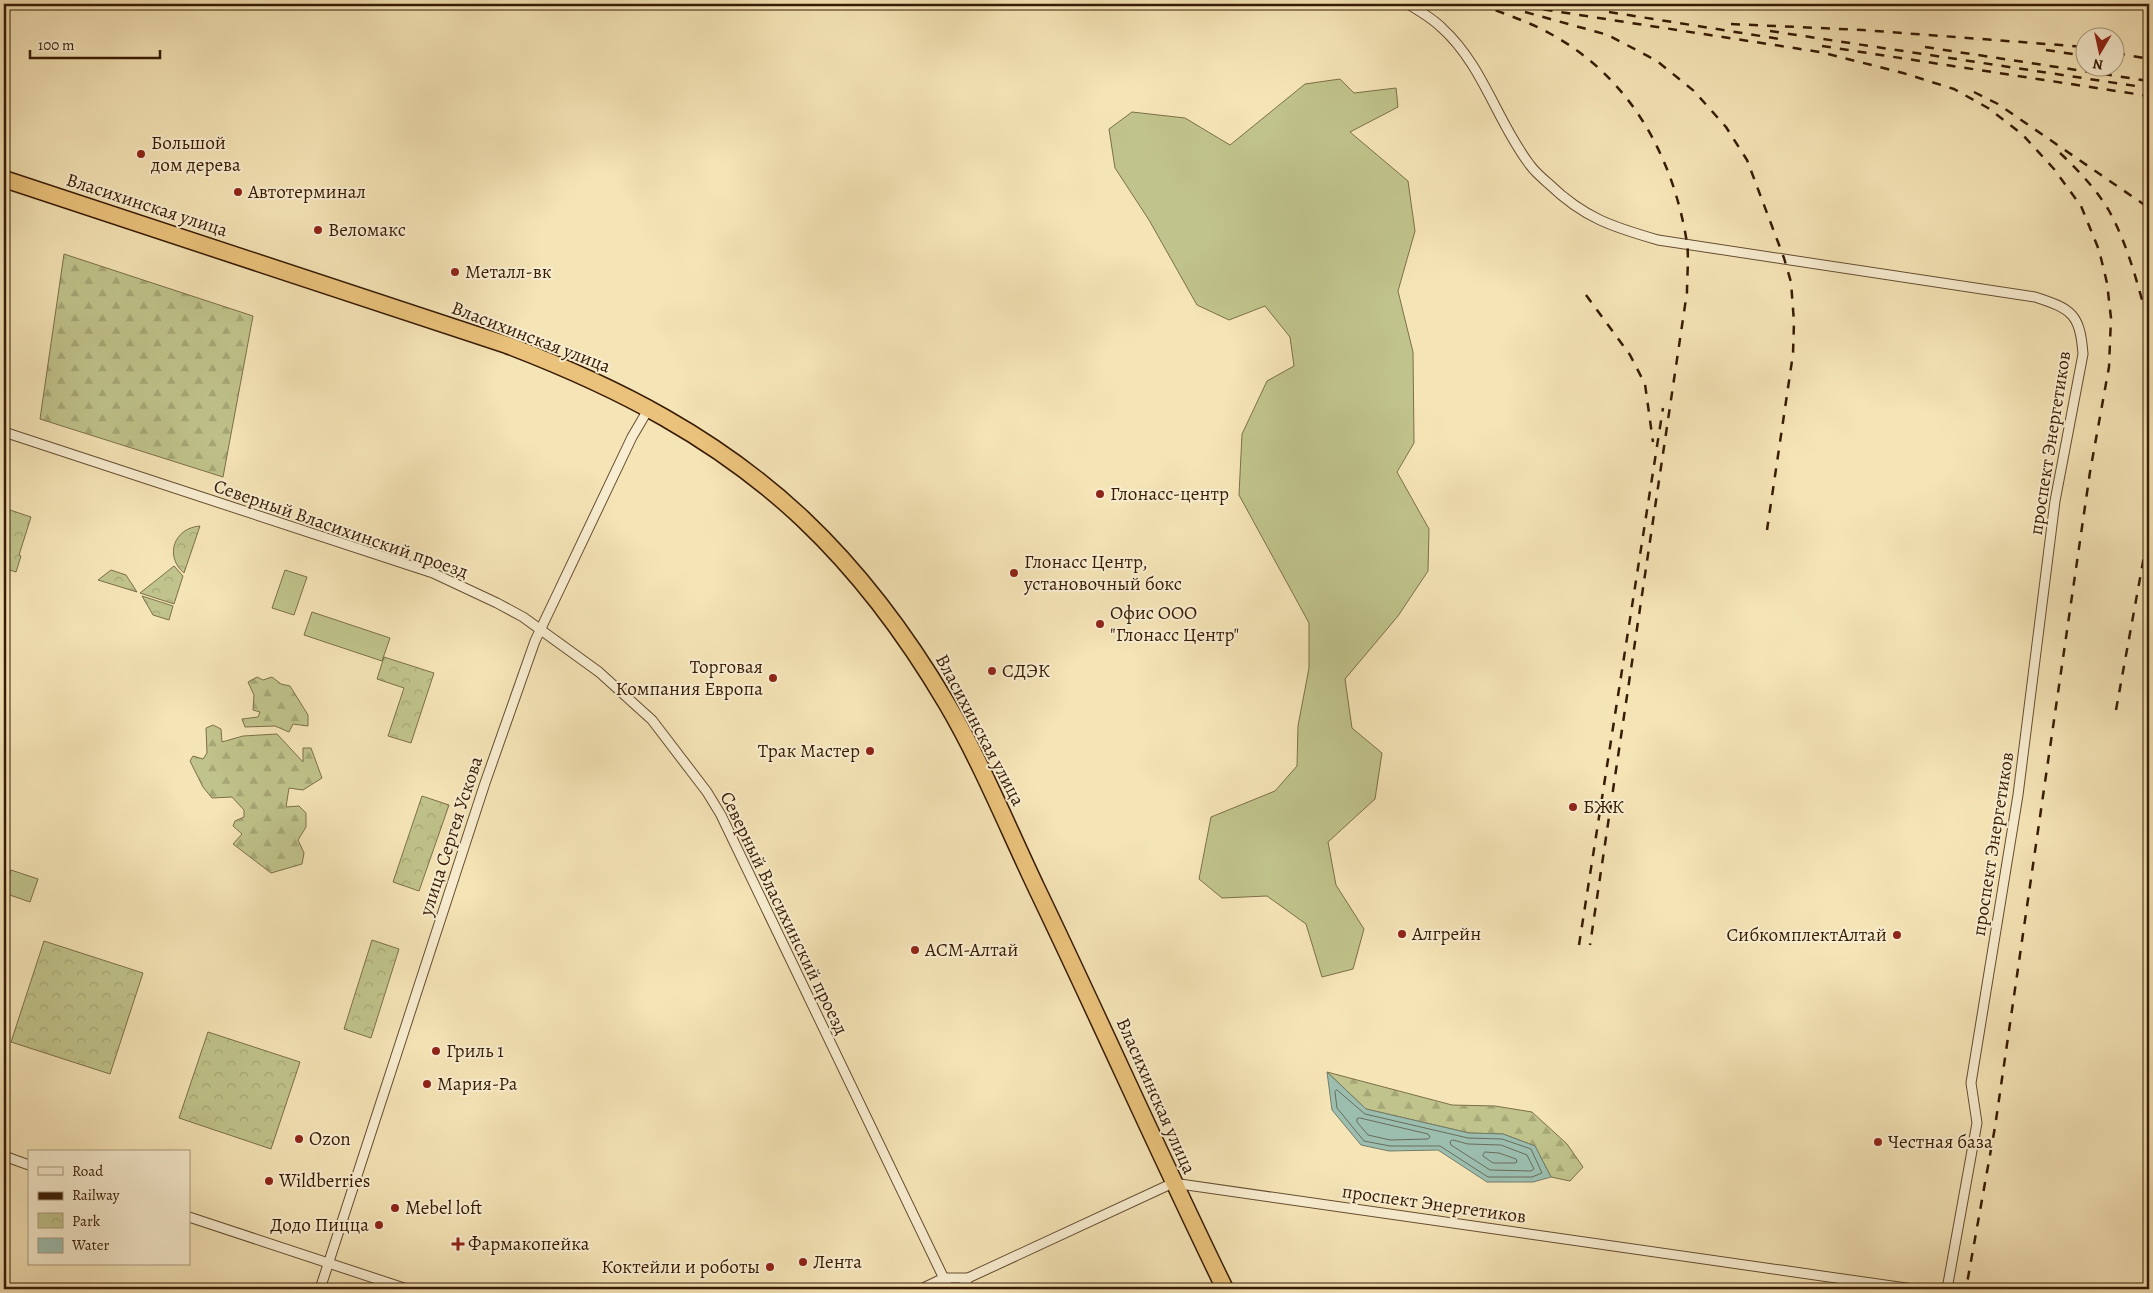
<svg xmlns="http://www.w3.org/2000/svg" width="2153" height="1293" font-family="Alegreya,serif">
<defs>
<pattern id="forest-firs" width="22" height="20" patternUnits="userSpaceOnUse" patternTransform="scale(1.25)"><rect width="22" height="20" fill="#c0c38b"/><path d="M5 1l3.5 6h-7zM16 11l3.5 6h-7z" fill="#a6a776"/></pattern>
<pattern id="park-crowns" width="20" height="18" patternUnits="userSpaceOnUse" patternTransform="scale(1.25)"><rect width="20" height="18" fill="#c0c38b"/><path d="M2 6a3 3 0 1 1 6 0M12 15a3 3 0 1 1 6 0" fill="none" stroke="#a6a776"/></pattern>
</defs>
<rect width="100%" height="100%" fill="#f5e4b6"/>
<filter id="stains"><feTurbulence type="fractalNoise" baseFrequency=".004" numOctaves="4"/><feColorMatrix values="0 0 0 0 .2 0 0 0 0 .09 0 0 0 0 .02 0 0 0 .5 -.17"/></filter>
<radialGradient id="worn" r=".72"><stop offset=".6" stop-color="#630" stop-opacity="0"/><stop offset="1" stop-color="#630" stop-opacity=".3"/></radialGradient>
<!-- grass -->
<g fill="#c0c38b" stroke="#7c6f48">
<path d="M1340 79 1354 93 1396 88 1398 107 1350 132 1408 181 1415 231 1398 291 1413 352 1414 443 1397 472 1429 529 1428 571 1398 616 1345 679 1352 728 1382 753 1375 799 1328 842 1336 885 1364 929 1353 969 1322 977 1306 924 1267 896 1222 898 1199 879 1211 817 1275 791 1297 766 1298 726 1309 668V623L1239 495 1242 434 1267 381 1294 366 1290 337 1265 306 1229 320 1197 305 1149 220 1115 168 1109 129 1132 112 1185 118 1230 145 1305 84Z"/>
<path d="M285 570 307 577 294 615 272 608Z"/>
<path d="M312 612 390 638 382 661 304 635Z"/>
<path d="M11 870 38 879 30 902 4 893Z"/>
</g>
<!-- forest -->
<g fill="url(#forest-firs)" stroke="#7c6f48">
<path d="M64 254 253 316 223 477 40 419Z"/>
<path d="M257 677 263 680 272 677 281 684 290 686 308 715V726L293 724 289 732 275 726 245 727 242 719 258 717 260 712 253 710 254 695 248 682Z"/>
<path d="M213 725 221 729 222 742 243 736 277 734 303 762V748H311L322 778 303 790 289 788 286 807 299 806 306 813V827L298 840 304 853 302 864 271 873 233 844 242 834 233 826 235 821 244 817V810L232 797 212 798 203 787 190 761 193 756 203 759 207 753 206 728Z"/>
<path d="M1327 1072 1452 1105 1495 1106 1532 1112 1567 1144 1583 1167 1570 1181 1551 1177 1535 1146 1503 1134 1469 1133 1366 1109Z"/>
</g>
<!-- park -->
<g fill="url(#park-crowns)" stroke="#7c6f48">
<path d="M4 508 31 517 19 555 21 556 16 572 4 568Z"/>
<path d="M200 526 184 573C164 556 174 528 200 526Z"/>
<path d="M174 566 183 576 174 604 140 593Z"/>
<path d="M111 570 126 575 137 592 98 580Z"/>
<path d="M142 596 173 606 169 620 153 615Z"/>
<path d="M384 657 434 673 411 743 388 736 404 688 377 679Z"/>
<path d="M422 796 449 805 419 891 393 882Z"/>
<path d="M372 940 399 949 371 1038 344 1029Z"/>
<path d="M44 941 143 973 110 1074 11 1042Z"/>
<path d="M208 1032 300 1062 271 1149 179 1118Z"/>
</g>
<!-- water -->
<path fill="#9cbeaf" stroke="#747d6b" d="M1327 1072 1366 1109 1469 1133 1503 1134 1535 1146 1551 1177 1533 1182H1487L1438 1150 1389 1151 1361 1145 1332 1110Z"/>
<g fill="none" stroke-linecap="round" stroke-linejoin="round">
<!-- shore -->
<g stroke="#6a6c5a" stroke-width="1">
<path d="M1337 1090 1365 1114 1468 1138 1502 1139 1531 1149 1542 1173 1532 1177H1488L1440 1146H1390L1364 1141 1337 1108 1335 1092Z"/>
<path d="M1360 1118 1428 1134 1430 1137 1428 1139 1390 1140 1368 1135 1357 1122V1119Z"/>
<path d="M1453 1140 1468 1144 1501 1145 1527 1155 1534 1169 1531 1171 1490 1170 1451 1145 1450 1142Z"/>
<path d="M1485 1152 1499 1153 1516 1159 1517 1162 1515 1163H1493L1483 1156Z"/>
</g>
<defs>
<g id="street">
<path d="M1408 4C1420 11 1432 18 1442 28 1483 65 1497 122 1530 165 1535 172 1542 178 1549 184 1584 218 1613 227 1658 240L2035 297C2072 309 2080 314 2083 354L2055 501 2018 795 1971 1083 1977 1123 1947 1289"/>
<path d="M4 432 433 573 497 603 523 617 599 672 652 720 707 792 721 815 949 1289"/>
<path d="M4 1156 29 1165"/>
<path d="M189 1217 407 1289"/>
<path d="M320 1289 485 783 535 641 632 437 649 408"/>
<path d="M921 1289 944 1278H968L1173 1183 1913 1289"/>
<path d="M962 1289 968 1278"/>
</g>
<path id="highway" d="M4 179 507 345C617 387 717 438 803 519 860 573 907 636 947 704 981 762 1007 826 1036 887 1100 1020 1160 1156 1225 1289"/>
</defs>
<!-- street casing -->
<use href="#street" stroke="#664d30" stroke-width="11"/>
<!-- highway casing -->
<use href="#highway" stroke="#371b04" stroke-width="19"/>
<!-- street -->
<use href="#street" stroke="#f8edd0" stroke-width="9"/>
<!-- highway -->
<use href="#highway" stroke="#eac27b" stroke-width="16"/>
<!-- rail -->
<g stroke="#371b04" stroke-width="2.5" stroke-dasharray="9 9" stroke-linecap="butt">
<path d="M1479 4C1502 13 1527 21 1549 33 1629 76 1673 155 1687 243 1689 258 1687 276 1687 292L1590 945"/>
<path d="M1508 4 1820 52 1903 73 1954 89 1988 108 2022 134 2054 169 2081 206 2099 250 2107 283 2111 318 2109 367 2090 472 1995 1127 1966 1289"/>
<path d="M1600 4 1622 7"/>
<path d="M1980 6 2016 4"/>
<path d="M1525 12 1608 35 1657 61 1694 91 1726 127 1747 160 1784 258 1791 282 1794 322 1793 354 1767 530"/>
<path d="M1609 12 1780 39"/>
<path d="M1731 24 1863 30 2086 47"/>
<path d="M1770 31 2149 88"/>
<path d="M1822 46 2149 96"/>
<path d="M1925 47 2149 81"/>
<path d="M2046 50 2086 56"/>
<path d="M2116 53 2149 59"/>
<path d="M1974 92 1998 104 2149 208"/>
<path d="M2060 153C2078 170 2095 188 2108 209 2128 244 2138 286 2149 325"/>
<path d="M1586 295 1630 355 1645 384 1653 442"/>
<path d="M2116 710 2149 529"/>
<path d="M2147 749 2149 734"/>
<path d="M1579 945 1663 408"/>
</g>
</g>
<!-- markers -->
<g fill="#8f2418" stroke="#f8edd0" stroke-width="2">
<circle cx="141" cy="154" r="5"/>
<circle cx="238" cy="192" r="5"/>
<circle cx="318" cy="230" r="5"/>
<circle cx="455" cy="272" r="5"/>
<circle cx="1100" cy="494" r="5"/>
<circle cx="1014" cy="573" r="5"/>
<circle cx="1100" cy="624" r="5"/>
<circle cx="992" cy="671" r="5"/>
<circle cx="773" cy="678" r="5"/>
<circle cx="870" cy="751" r="5"/>
<circle cx="1573" cy="807" r="5"/>
<circle cx="1402" cy="934" r="5"/>
<circle cx="1897" cy="935" r="5"/>
<circle cx="915" cy="950" r="5"/>
<circle cx="436" cy="1051" r="5"/>
<circle cx="427" cy="1084" r="5"/>
<circle cx="299" cy="1139" r="5"/>
<circle cx="1878" cy="1142" r="5"/>
<circle cx="269" cy="1181" r="5"/>
<circle cx="395" cy="1208" r="5"/>
<circle cx="379" cy="1225" r="5"/>
<path d="M455.5 1236.5h5v5h5v5h-5v5h-5v-5h-5v-5h5z"/>
<circle cx="803" cy="1262" r="5"/>
<circle cx="770" cy="1267" r="5"/>
</g>
<g text-anchor="middle" dominant-baseline="central" stroke-width="4" stroke-linejoin="round" paint-order="stroke">
<!-- poi labels -->
<g font-size="19" fill="#371b04" stroke="#f8edd0" text-anchor="start">
<text x="151" y="143">Большой<tspan x="151" dy="22">дом дерева</tspan></text>
<text x="248" y="192">Автотерминал</text>
<text x="328" y="230">Веломакс</text>
<text x="465" y="272">Металл-вк</text>
<text x="1110" y="494">Глонасс-центр</text>
<text x="1024" y="562">Глонасс Центр,<tspan x="1024" dy="22">установочный бокс</tspan></text>
<text x="1110" y="613">Офис ООО<tspan x="1110" dy="22">"Глонасс Центр"</tspan></text>
<text x="763" y="667" text-anchor="end">Торговая<tspan x="763" dy="22">Компания Европа</tspan></text>
<text x="1002" y="671">СДЭК</text>
<text x="860" y="751" text-anchor="end">Трак Мастер</text>
<text x="1583" y="807">БЖК</text>
<text x="1412" y="934">Алгрейн</text>
<text x="1887" y="935" text-anchor="end">СибкомплектАлтай</text>
<text x="925" y="950">АСМ-Алтай</text>
<text x="446" y="1051">Гриль 1</text>
<text x="437" y="1084">Мария-Ра</text>
<text x="309" y="1139">Ozon</text>
<text x="1888" y="1142">Честная база</text>
<text x="279" y="1181">Wildberries</text>
<text x="405" y="1208">Mebel loft</text>
<text x="369" y="1225" text-anchor="end">Додо Пицца</text>
<text x="468" y="1244">Фармакопейка</text>
<text x="813" y="1262">Лента</text>
<text x="760" y="1267" text-anchor="end">Коктейли и роботы</text>
</g>
<!-- street labels -->
<g font-size="19" fill="#371b04" stroke="#f8edd0">
<text transform="translate(147 205) rotate(18)">Власихинская улица</text>
<text transform="translate(531 337) rotate(21)">Власихинская улица</text>
<text transform="translate(2050 443) rotate(-81)">проспект Энергетиков</text>
<text transform="translate(341 529) rotate(19)">Северный Власихинский проезд</text>
<text transform="translate(980 730) rotate(62)">Власихинская улица</text>
<text transform="translate(451 836) rotate(-72)">улица Сергея Ускова</text>
<text transform="translate(1993 844) rotate(-81)">проспект Энергетиков</text>
<text transform="translate(784 913) rotate(64)">Северный Власихинский проезд</text>
<text transform="translate(1156 1096) rotate(66)">Власихинская улица</text>
<text transform="translate(1434 1204) rotate(8)">проспект Энергетиков</text>
</g>
</g>
<!-- margin -->
<rect width="2153" height="1293" fill="none" stroke="#f5e4b6" stroke-width="20"/>
<rect x="5" y="5" width="2143" height="1283" fill="none" stroke="#371b04" stroke-width="2.5"/>
<rect x="10" y="10" width="2133" height="1273" fill="none" stroke="#371b04"/>
<!-- legend -->
<rect x="28" y="1150" width="162" height="115" fill="#f8edd0" stroke="#ab997e"/>
<rect x="38" y="1167" width="25" height="8" fill="#f8edd0" stroke="#ab997e"/>
<text x="72" y="1176" font-size="15" fill="#371b04">Road</text>
<rect x="38" y="1192" width="25" height="8" fill="#371b04" stroke="#ab997e"/>
<text x="72" y="1200" font-size="15" fill="#371b04">Railway</text>
<rect x="38" y="1213" width="25" height="15" fill="url(#park-crowns)" stroke="#ab997e"/>
<text x="72" y="1226" font-size="15" fill="#371b04">Park</text>
<rect x="38" y="1238" width="25" height="15" fill="#9cbeaf" stroke="#ab997e"/>
<text x="72" y="1250" font-size="15" fill="#371b04">Water</text>
<!-- north arrow -->
<g transform="translate(2100 52) rotate(189)"><circle r="24" fill="#f8edd0" stroke="#ab997e"/>
<path d="M0-4L9 19L0 12L-9 19Z" fill="#8f2418"/>
<text y="-8" font-size="14" font-weight="bold" text-anchor="middle" fill="#371b04">N</text>
</g>
<!-- scale -->
<path d="M30 50v8h130v-8" fill="none" stroke="#371b04" stroke-width="2.5"/>
<text x="38" y="50" font-size="15" fill="#371b04" stroke="#f8edd0" stroke-width="4" paint-order="stroke">100 m</text>
<rect width="100%" height="100%" filter="url(#stains)"/>
<rect width="100%" height="100%" fill="url(#worn)"/>
</svg>
